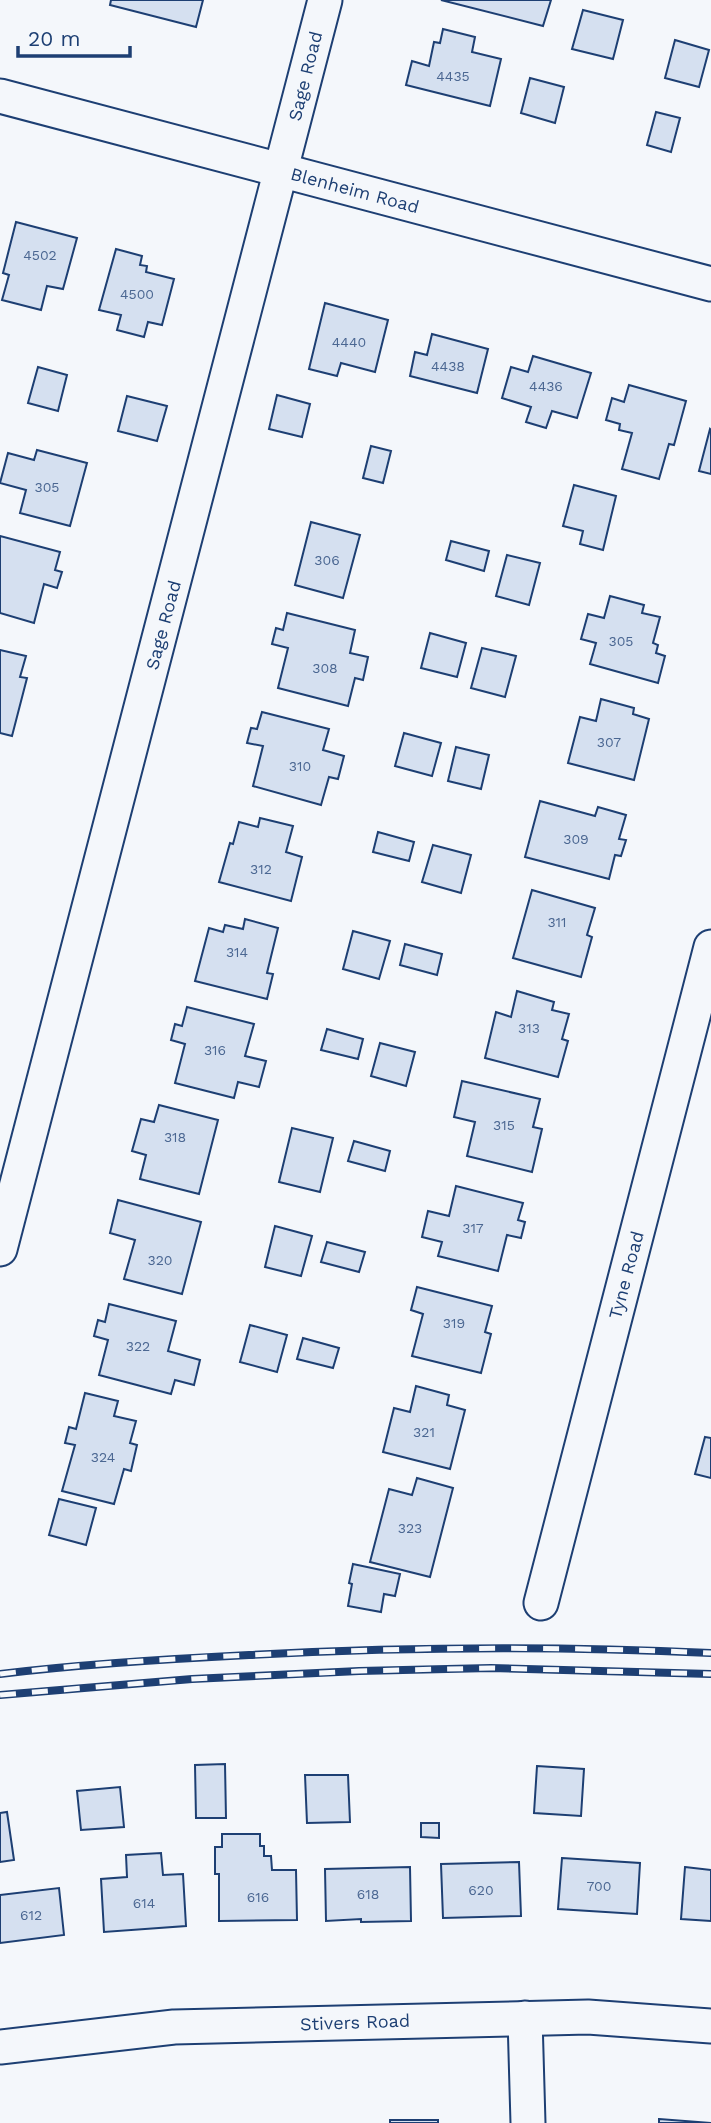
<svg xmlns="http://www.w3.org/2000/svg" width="711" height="2123" font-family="'Work Sans',sans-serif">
<rect width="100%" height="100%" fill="#f4f7fb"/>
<!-- building -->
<g fill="#d5e0f0" stroke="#1d3f73" stroke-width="2">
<path d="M111 0H203L196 27 110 5Z"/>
<path d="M441 0H551L543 26Z"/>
<path d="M583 10 623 20 613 59 572 49Z"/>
<path d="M443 29 475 37 472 52 501 59 490 106 406 85 412 61 429 66 434 42 440 43Z"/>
<path d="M675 40 709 50 699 87 665 78Z"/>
<path d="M530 78 564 87 555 123 521 113Z"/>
<path d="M656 112 680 118 671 152 647 145Z"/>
<path d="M16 222 77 238 63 289 47 286 41 310 2 300 9 275 3 273Z"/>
<path d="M116 249 142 256 140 265 147 266 146 272 174 279 162 325 148 322 144 337 117 330 121 315 99 310Z"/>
<path d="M325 303 388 320 375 372 341 363 337 376 309 369Z"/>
<path d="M432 334 488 349 477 393 410 376 415 352 427 355Z"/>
<path d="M533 356 591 373 577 418 552 411 546 428 526 422 531 407 502 398 511 367 528 372Z"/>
<path d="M38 367 67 375 58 411 28 403Z"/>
<path d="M629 385 686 401 674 445 669 444 659 479 622 469 632 433 619 430 620 424 606 420 612 398 624 402Z"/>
<path d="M277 395 310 404 302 437 269 429Z"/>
<path d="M127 396 167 406 157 441 118 431Z"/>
<path d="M710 429 711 430V474L699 471Z"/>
<path d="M371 446 391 451 383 483 363 478Z"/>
<path d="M37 450 87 463 70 526 20 513 26 490 0 483 8 453 34 460Z"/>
<path d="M574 485 616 496 603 550 580 544 583 531 563 526Z"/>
<path d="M311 522 360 535 343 598 295 585Z"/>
<path d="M0 536 60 552 55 570 62 572 57 588 44 584 34 623 0 613Z"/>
<path d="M451 541 489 551 484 571 446 560Z"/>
<path d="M507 555 540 563 529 605 496 596Z"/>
<path d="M610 596 644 605 642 613 660 617 653 643 658 645 656 653 665 656 658 683 590 664 596 643 581 639 588 614 604 618Z"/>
<path d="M287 613 355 630 350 653 368 657 363 680 355 678 348 706 278 688 288 648 272 644 276 628 283 630Z"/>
<path d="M430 633 466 643 457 677 421 668Z"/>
<path d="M482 648 516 656 505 697 471 688Z"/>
<path d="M0 650 26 656 20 677 27 678 12 736 0 733Z"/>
<path d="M601 699 634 708 633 714 649 719 634 780 568 763 580 717 596 721Z"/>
<path d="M262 712 329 729 323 750 344 756 338 779 329 777 321 805 253 786 263 746 247 743 251 728 257 729Z"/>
<path d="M404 733 441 743 432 776 395 766Z"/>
<path d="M456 747 489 755 481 789 448 781Z"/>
<path d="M540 801 595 816 598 807 626 815 619 839 626 840 621 856 615 855 609 879 525 857Z"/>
<path d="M260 818 293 826 286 852 302 857 291 901 219 882 230 843 233 844 239 822 258 827Z"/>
<path d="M378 832 414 842 409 861 373 852Z"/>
<path d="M433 845 471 855 461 893 422 882Z"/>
<path d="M532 890 595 908 587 935 592 937 581 977 513 958Z"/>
<path d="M245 919 278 928 267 973 273 974 267 999 195 981 209 928 223 932 225 925 243 929Z"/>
<path d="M353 931 390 941 379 979 343 969Z"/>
<path d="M405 944 442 954 437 975 400 965Z"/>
<path d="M517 991 554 1002 552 1010 569 1014 562 1039 568 1041 558 1077 485 1058 496 1012 511 1017Z"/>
<path d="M187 1007 254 1024 245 1056 266 1061 259 1087 238 1082 234 1098 175 1083 185 1044 171 1040 175 1024 182 1026Z"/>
<path d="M327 1029 363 1039 358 1059 321 1050Z"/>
<path d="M380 1043 415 1052 406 1086 371 1076Z"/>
<path d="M462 1081 540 1099 533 1127 542 1129 532 1172 467 1156 475 1122 454 1117Z"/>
<path d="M159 1105 218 1120 199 1194 140 1179 146 1155 132 1151 141 1119 154 1122Z"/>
<path d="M292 1128 333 1138 320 1192 279 1182Z"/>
<path d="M354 1141 390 1151 385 1171 348 1161Z"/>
<path d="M456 1186 523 1203 518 1220 525 1222 521 1238 507 1235 498 1271 438 1256 442 1242 422 1237 428 1211 449 1216Z"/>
<path d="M118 1200 201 1222 182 1294 124 1279 135 1240 110 1233Z"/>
<path d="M275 1226 312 1236 301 1276 265 1267Z"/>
<path d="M327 1242 365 1252 359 1272 321 1262Z"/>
<path d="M417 1287 492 1306 485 1332 491 1334 481 1373 412 1356 423 1314 411 1310Z"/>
<path d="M109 1304 176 1321 168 1351 200 1360 194 1385 175 1380 171 1394 99 1375 108 1340 94 1336 98 1320 105 1322Z"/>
<path d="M250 1325 287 1335 277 1372 240 1362Z"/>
<path d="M303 1338 339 1348 333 1368 297 1359Z"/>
<path d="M416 1386 449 1395 447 1405 465 1410 450 1469 383 1452 394 1408 410 1412Z"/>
<path d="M85 1393 118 1401 114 1416 136 1421 130 1443 137 1445 131 1471 124 1469 114 1504 62 1491 75 1445 65 1443 69 1427 76 1429Z"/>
<path d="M705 1437 711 1438V1478L695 1474Z"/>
<path d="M417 1478 453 1488 430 1577 370 1562 389 1489 412 1495Z"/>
<path d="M59 1499 96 1508 86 1545 49 1535Z"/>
<path d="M353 1564 400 1574 395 1596 384 1594 381 1612 348 1606 352 1584 349 1583Z"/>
<path d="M225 1764 226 1818H196L195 1765Z"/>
<path d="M537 1766 584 1769 581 1816 534 1813Z"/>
<path d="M305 1775H348L350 1822 307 1823Z"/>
<path d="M120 1787 124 1827 81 1830 77 1791Z"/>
<path d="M7 1812 14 1860 0 1862V1813Z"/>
<path d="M421 1823H439V1838L421 1837Z"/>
<path d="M222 1834H260V1846H264V1856H271L272 1870H296L297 1920 219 1921V1874H215V1847H222Z"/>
<path d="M161 1853 163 1875 183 1874 186 1926 104 1932 101 1879 127 1877 126 1855Z"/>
<path d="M562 1858 640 1863 637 1914 558 1909Z"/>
<path d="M519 1862 521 1916 443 1918 441 1864Z"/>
<path d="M410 1867 411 1921 361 1922V1919L326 1921 325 1869Z"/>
<path d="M685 1867 711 1870V1921L681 1919Z"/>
<path d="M59 1888 64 1935 0 1943V1895Z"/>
<path d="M659 2119 711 2123H659Z"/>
<rect x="390" y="2120" width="48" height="3"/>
</g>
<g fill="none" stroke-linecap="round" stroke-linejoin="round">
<defs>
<g id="minor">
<path d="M0 96 711 284"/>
<path d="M0 1249 325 0"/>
<path d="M541 1603 711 947"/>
<path d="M525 2018 528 2123"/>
<path d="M0 2047 174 2027 588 2017 711 2026"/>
</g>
</defs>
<!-- minor casing -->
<use href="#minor" stroke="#1d3f73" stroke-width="37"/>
<!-- minor -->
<use href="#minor" stroke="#f4f7fb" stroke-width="33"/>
<defs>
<g id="rail">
<path d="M0 1674C82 1664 166 1659 249 1655 403 1647 557 1646 711 1653"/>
<path d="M0 1695 192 1679 359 1671 491 1668 711 1674"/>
</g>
</defs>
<!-- rail casing -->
<use href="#rail" stroke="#1d3f73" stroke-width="8"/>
<!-- rail -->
<use href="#rail" stroke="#f4f7fb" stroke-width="5" stroke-dasharray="16" stroke-linecap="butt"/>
</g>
<g text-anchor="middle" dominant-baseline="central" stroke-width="5" stroke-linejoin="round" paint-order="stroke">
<!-- number labels -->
<g font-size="14" fill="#4b6792">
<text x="453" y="76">4435</text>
<text x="40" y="255">4502</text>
<text x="137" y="294">4500</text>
<text x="349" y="342">4440</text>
<text x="448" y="366">4438</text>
<text x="546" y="386">4436</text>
<text x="47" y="487">305</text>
<text x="327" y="560">306</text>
<text x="621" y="641">305</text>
<text x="325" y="668">308</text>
<text x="609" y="742">307</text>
<text x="300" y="766">310</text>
<text x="576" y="839">309</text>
<text x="261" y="869">312</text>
<text x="557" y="922">311</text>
<text x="237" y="952">314</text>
<text x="529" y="1028">313</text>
<text x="215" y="1050">316</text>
<text x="504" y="1125">315</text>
<text x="175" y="1137">318</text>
<text x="473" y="1228">317</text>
<text x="160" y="1260">320</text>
<text x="454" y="1323">319</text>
<text x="138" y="1346">322</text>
<text x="424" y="1432">321</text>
<text x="103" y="1457">324</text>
<text x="410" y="1528">323</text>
<text x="599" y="1886">700</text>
<text x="481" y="1890">620</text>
<text x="368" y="1894">618</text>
<text x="258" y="1897">616</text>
<text x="144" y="1903">614</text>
<text x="31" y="1915">612</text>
</g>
<!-- street labels -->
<g font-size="18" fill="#1d3f73" stroke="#f4f7fb">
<text transform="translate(305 76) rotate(-76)">Sage Road</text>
<text transform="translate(355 190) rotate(15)">Blenheim Road</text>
<text transform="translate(163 625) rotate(-75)">Sage Road</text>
<text transform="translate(626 1275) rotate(-75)">Tyne Road</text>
<text transform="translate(355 2022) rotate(-2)">Stivers Road</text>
</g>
</g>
<!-- scale -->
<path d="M18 46v10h112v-10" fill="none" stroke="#1d3f73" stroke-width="3.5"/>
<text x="28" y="46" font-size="21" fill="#1d3f73" stroke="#f4f7fb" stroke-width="5" paint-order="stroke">20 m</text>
</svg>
